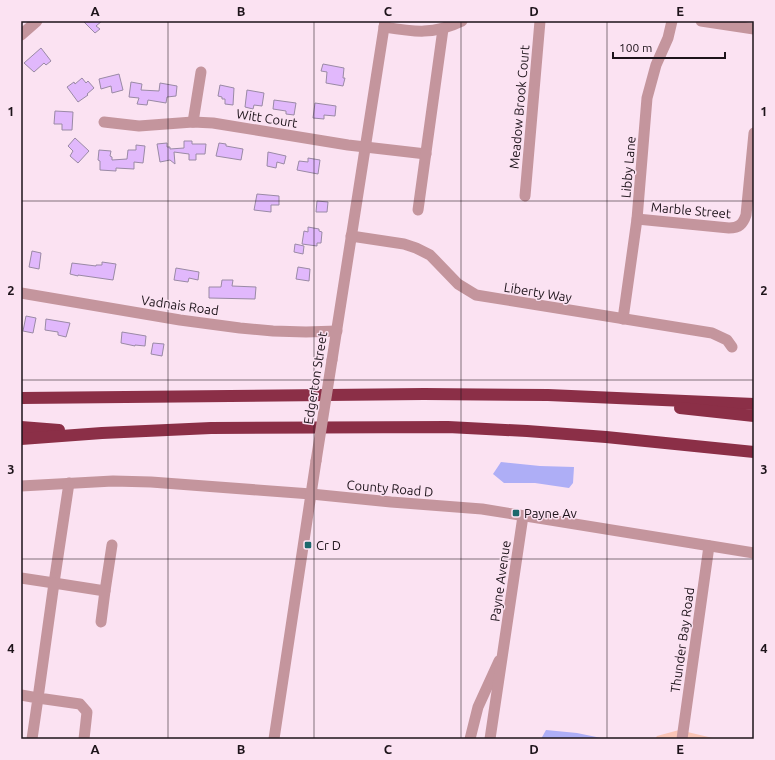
<svg xmlns="http://www.w3.org/2000/svg" width="775" height="760" font-family="Ubuntu,sans-serif">
<rect width="100%" height="100%" fill="#fbe2f2"/>
<!-- green -->
<path fill="#fbc5b7" d="M679 730 717 739H655L657 736Z"/>
<!-- water -->
<g fill="#aeaef6">
<path d="M501 462 540 466 574 467 573 483 569 488 535 483H504L493 474Z"/>
<path d="M546 730 577 733 606 739H541Z"/>
</g>
<!-- building -->
<g fill="#e1b8fc" stroke="#9a8aa5">
<path d="M83 21H102L96 26 100 29 95 33Z"/>
<path d="M41 48 51 61 46 65 44 63 34 72 24 63Z"/>
<path d="M323 64 344 68 343 78H345L343 86 326 83 327 72 321 71Z"/>
<path d="M119 74 123 90 112 93 111 86 101 89 99 79Z"/>
<path d="M82 78 86 83 88 81 94 88 87 94 88 95 78 102 67 87 74 82 75 84Z"/>
<path d="M131 82 142 84 141 90 159 91 160 83 177 86 176 96 167 97 166 103 148 100 147 105 137 104 139 98 129 97Z"/>
<path d="M220 85 234 88 233 105 225 104V99H222V97L218 96Z"/>
<path d="M247 90 264 93 262 106 254 105 253 109 245 107Z"/>
<path d="M274 100 296 103 294 115 286 114V111L273 109Z"/>
<path d="M315 103 336 106 335 116 324 115V119L313 118Z"/>
<path d="M55 111 73 112 72 130H62V124H54Z"/>
<path d="M75 138 89 151 78 163 70 156 73 151 68 146Z"/>
<path d="M184 141H192V144H206L205 154H196V160H189V154L174 152 175 164 170 160 160 162 157 144 167 143V147H170V149L184 148Z"/>
<path d="M219 143 226 144V146L243 149 241 160 216 156Z"/>
<path d="M136 145 145 146 143 163 134 162V169L116 168V171L100 170V161L98 160 99 150 111 151 110 156 112 157V160L127 159 128 150H136Z"/>
<path d="M268 152 286 156 284 164 277 162 276 168 267 166Z"/>
<path d="M308 158 320 160 318 174 297 170 299 161 308 162Z"/>
<path d="M257 194 279 196V205H271V212L254 210Z"/>
<path d="M317 201 328 202 327 212H316Z"/>
<path d="M308 227 319 229V231L322 232 321 243H317V246L302 244 304 231 308 232Z"/>
<path d="M295 244 304 246 303 254 294 252Z"/>
<path d="M32 251 41 253 39 269 29 267Z"/>
<path d="M102 262 116 264 113 280 78 275V276L70 274 72 263 96 266V265H102Z"/>
<path d="M298 267 310 269 309 281 296 279Z"/>
<path d="M176 268 199 272 198 280 189 278 188 282 174 280Z"/>
<path d="M222 280H233L232 286 256 287 255 299 209 298V287H221Z"/>
<path d="M26 316 36 318 33 333 23 331Z"/>
<path d="M46 319 70 323 66 337 58 335V332L45 330Z"/>
<path d="M122 332 146 336 145 346 135 345V346L121 343Z"/>
<path d="M153 343 164 344 162 356 151 354Z"/>
</g>
<g fill="none" stroke-linecap="round" stroke-linejoin="round">
<!-- minor -->
<g stroke="#c4959d" stroke-width="11">
<path d="M701 21 754 29"/>
<path d="M384 27C415 32 433 35 462 21"/>
<path d="M21 35 37 21"/>
<path d="M104 122 139 126 193 122 213 123 348 145 426 154"/>
<path d="M193 122 201 72"/>
<path d="M525 196 540 21"/>
<path d="M418 210 443 29"/>
<path d="M637 219 729 228C739 228 743 224 746 215L754 133"/>
<path d="M351 236 404 244 416 248 430 255 458 284 476 295 712 333 727 340 732 347"/>
<path d="M21 293 180 320 240 328 273 331 306 332 337 331"/>
<path d="M623 319 637 219 647 98 656 65 668 38 672 21"/>
<path d="M332 360 385 21"/>
<path d="M21 486 113 481 151 482 311 494 391 502 482 509 754 553"/>
<path d="M21 578 54 583 69 483"/>
<path d="M101 622 105 591"/>
<path d="M21 695 38 698 32 739"/>
<path d="M84 739 87 712 80 704 38 698 54 583 105 591 112 545"/>
<path d="M274 739 316 461"/>
<path d="M470 739 478 707 499 661"/>
<path d="M490 739 523 516"/>
<path d="M682 739 709 546"/>
</g>
<!-- highway -->
<g stroke="#8b2f47" stroke-width="12">
<path d="M21 398 424 394 548 395 754 404"/>
<path d="M680 408 754 416"/>
<path d="M21 427 59 430"/>
<path d="M21 439 102 433 211 428 448 427 527 431 606 437 754 452"/>
</g>
<!-- minor-bridge -->
<path stroke="#c4959d" stroke-width="11" d="M316 461 332 360"/>
</g>
<!-- grid -->
<path fill="none" stroke="#1d131a" stroke-width="1" stroke-opacity="0.55" d="M168 21V739M314 21V739M461 21V739M607 21V739M21 201H754M21 380H754M21 559H754"/>
<!-- markers -->
<g fill="#1b686c" stroke="#fbe2f2" stroke-width="1.5">
<rect x="512" y="509" width="8" height="8" rx="2"/>
<rect x="304" y="541" width="8" height="8" rx="2"/>
</g>
<g text-anchor="middle" dominant-baseline="central" stroke-width="3" stroke-linejoin="round" paint-order="stroke">
<!-- street labels -->
<g font-size="13" fill="#1d131a" stroke="#fbe2f2">
<text transform="translate(519 107) rotate(-85)">Meadow Brook Court</text>
<text transform="translate(267 118) rotate(9)">Witt Court</text>
<text transform="translate(628 167) rotate(-85)">Libby Lane</text>
<text transform="translate(691 210) rotate(5)">Marble Street</text>
<text transform="translate(538 292) rotate(9)">Liberty Way</text>
<text transform="translate(180 305) rotate(8)">Vadnais Road</text>
<text transform="translate(315 378) rotate(-81)">Edgerton Street</text>
<text transform="translate(390 488) rotate(5)">County Road D</text>
<text transform="translate(500 581) rotate(-82)">Payne Avenue</text>
<text transform="translate(682 640) rotate(-82)">Thunder Bay Road</text>
</g>
<!-- poi labels -->
<g font-size="13" fill="#1d131a" stroke="#fbe2f2" text-anchor="start">
<text x="524" y="513">Payne Av</text>
<text x="316" y="545">Cr D</text>
</g>
</g>
<!-- border -->
<rect width="775" height="760" fill="none" stroke="#fbe2f2" stroke-width="44"/>
<!-- scale -->
<path d="M613 52v6h112v-6" fill="none" stroke="#1d131a" stroke-width="2"/>
<text x="619" y="52" font-size="12" fill="#1d131a" stroke="#fbe2f2" stroke-width="3" paint-order="stroke">100 m</text>
<rect x="22" y="22" width="731" height="716" fill="none" stroke="#1d131a" stroke-width="1.5"/>
<g font-size="13" text-anchor="middle" font-weight="bold" fill="#1d131a">
<text x="95" y="16">A</text>
<text x="241" y="16">B</text>
<text x="388" y="16">C</text>
<text x="534" y="16">D</text>
<text x="680" y="16">E</text>
<text x="11" y="116">1</text>
<text x="764" y="116">1</text>
<text x="11" y="295">2</text>
<text x="764" y="295">2</text>
<text x="11" y="474">3</text>
<text x="764" y="474">3</text>
<text x="11" y="653">4</text>
<text x="764" y="653">4</text>
<text x="95" y="754">A</text>
<text x="241" y="754">B</text>
<text x="388" y="754">C</text>
<text x="534" y="754">D</text>
<text x="680" y="754">E</text>
</g>
</svg>
